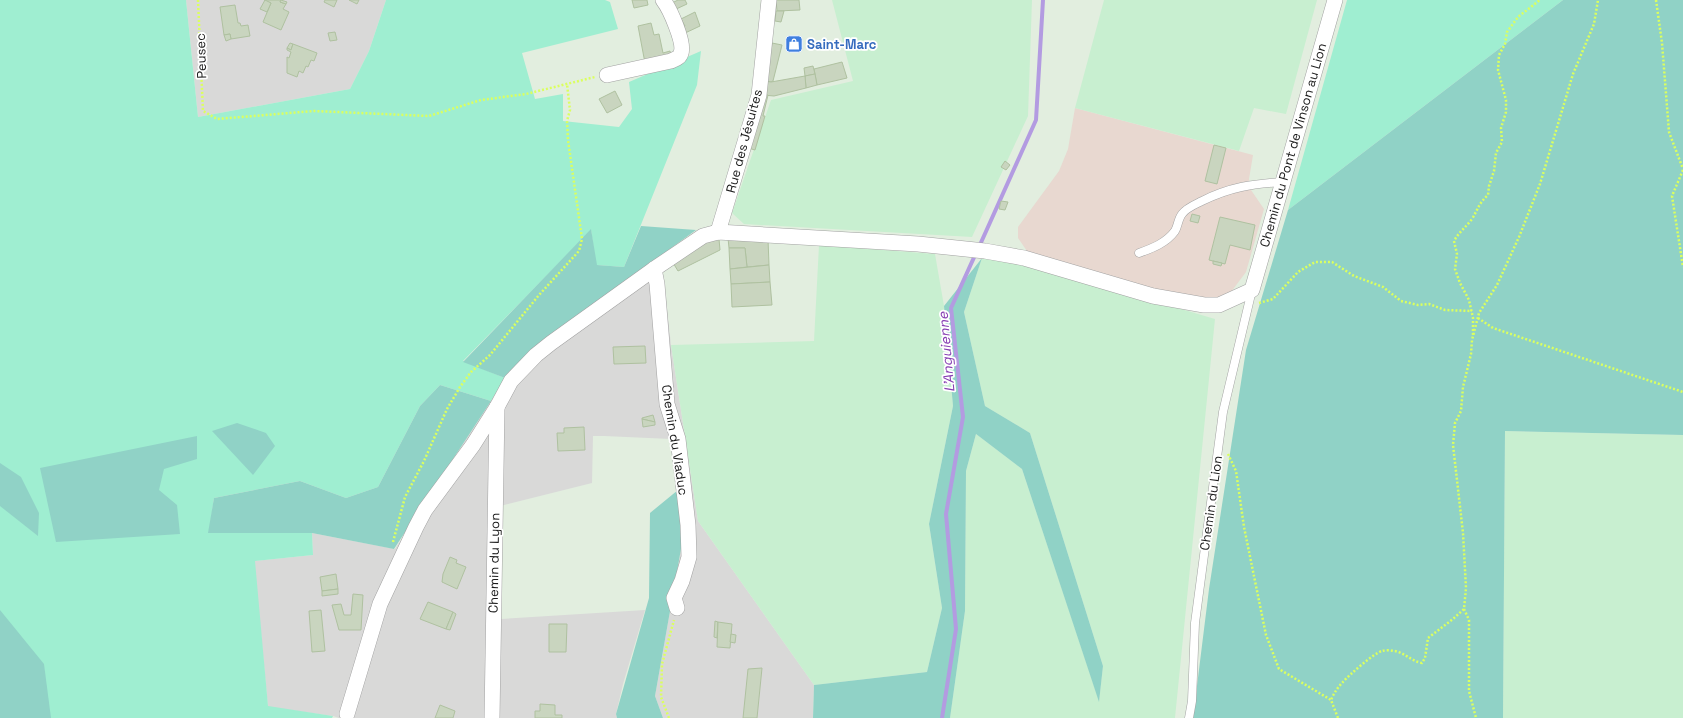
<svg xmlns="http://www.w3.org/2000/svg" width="1683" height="718" font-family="'Space Grotesk',sans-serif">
<rect width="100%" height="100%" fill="#e2eedf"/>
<!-- residential -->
<g fill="#d9d9d8">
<path d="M186 0H386L369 51 350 89 198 117Z"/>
<path d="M661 255 671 345 698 521 814 685 813 718H663L655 696 684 532 671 439 604 436H593L592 483 500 506 501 619 645 610 623 684 616 714 617 718H339L333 716 268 707 254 561 313 555 312 533 395 549 505 378Z"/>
</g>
<!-- industrial -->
<path fill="#e8d8d0" d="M1075 108 1253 155 1249 179 1251 190 1264 209 1246 272 1231 292 1218 300 1148 290 1027 251 1018 238V227L1059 171 1068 149Z"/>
<!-- farmland -->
<g fill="#c8efd0">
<path d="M832 0H1032L1028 116 972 237 744 224 732 213 771 100 853 81Z"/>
<path d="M1104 0H1317L1286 114 1254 108 1239 151 1075 108Z"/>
<path d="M819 245 935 254 944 306 953 406 929 524 942 608 927 672 814 685 698 521 671 345 814 341Z"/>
<path d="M982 258 1025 263 1215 319 1175 718H950L965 611 966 471 976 434 1022 469 1099 701 1103 666 1030 433 985 406 964 312Z"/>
<path d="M1505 431 1683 435V718H1503Z"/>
</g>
<!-- grass -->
<g fill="#9feed1">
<path d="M0 0H186L198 117 350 89 369 51 386 0H605L610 2 618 29 522 53 535 99 563 94V121L619 127 632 109 629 82 701 51 697 85 624 267 596 265 591 230 463 361 505 378 491 401 440 385 420 406 378 487 346 498 300 481 214 498 209 533H312L313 555 255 561 268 706 333 716 332 718H0Z"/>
<path d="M1347 0H1563L1288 210Z"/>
</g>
<!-- forest -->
<g fill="#90d2c6">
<path d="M1563 0H1683V435L1505 431 1503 718H1193L1209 589 1246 350 1288 210Z"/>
<path d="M641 226 696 230 538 345 505 378 463 362 591 229 597 265 624 267Z"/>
<path d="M982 258 964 312 985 406 1030 433 1103 666 1099 702 1022 469 976 434 966 471 965 611 950 718H813L814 685 927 672 942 608 929 524 953 406 944 306Z"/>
<path d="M440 385 491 401 394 549 312 533H208L214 498 300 481 346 498 378 487 420 406Z"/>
<path d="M237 423 266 433 275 446 253 475 212 431Z"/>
<path d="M197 436V459L164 469 159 490 177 505 180 534 56 542 40 468Z"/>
<path d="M0 463 21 477 39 513 38 536 0 506Z"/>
<path d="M678 490 684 532 655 696 663 718H617L616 714 649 598 650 513Z"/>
<path d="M0 610 44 664 51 718H0Z"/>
</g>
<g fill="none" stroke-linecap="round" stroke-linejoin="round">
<!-- stream -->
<g stroke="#b39be1" stroke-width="4">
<path d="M979 247 1036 120 1043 0"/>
<path d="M942 718 956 629 946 514 963 417 951 308 976 253"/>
</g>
</g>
<!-- building -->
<g fill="#c9d5bf" stroke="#afc1a0">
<path d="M264 0H281L280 2 286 4 283 9 289 12 281 30 263 22 271 3Z"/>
<path d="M265 0 271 3 267 12 260 9Z"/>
<path d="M281 0 287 2 286 4 280 2Z"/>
<path d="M325 0H337L334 7 324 2Z"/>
<path d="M349 0H359L357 4Z"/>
<path d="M632 0H647L648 5 634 8Z"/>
<path d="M678 0H685L687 4 674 10 672 3Z"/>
<path d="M776 0H799L800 10 777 11Z"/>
<path d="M235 5 238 23H240L241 26 248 25 250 36 231 39 230 34 224 35 220 7Z"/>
<path d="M776 11H784L781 22 775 21Z"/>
<path d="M695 12 700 26 683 34 680 28 685 26 681 19Z"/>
<path d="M651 23 654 35 659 34 663 53 670 51 671 58 645 63 638 26Z"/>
<path d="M335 32 337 40 330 41 328 33Z"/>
<path d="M230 34 231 39 226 41 224 35Z"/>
<path d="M290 43 293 44 291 50 287 48Z"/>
<path d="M772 43 782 45 773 81 771 82 765 81Z"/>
<path d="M293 44 317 53 314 61 311 60 308 67 306 66 303 73 299 71 297 77 287 73V57L289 58 291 52 287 50V48L291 50Z"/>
<path d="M842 62 847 78 817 85 814 69Z"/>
<path d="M813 66 815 74 805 76 804 68Z"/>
<path d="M815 74 817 85 806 88 805 76Z"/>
<path d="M805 76 806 88 774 96 763 95 765 81 771 82Z"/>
<path d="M615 91 622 105 607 113 599 99Z"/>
<path d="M763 95H768L763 116H765L755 150 748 148Z"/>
<path d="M1214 145 1226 148 1217 184 1205 181Z"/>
<path d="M1005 161 1010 165 1006 170 1001 167Z"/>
<path d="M1001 201 1008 202 1005 210 999 209Z"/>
<path d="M1192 214 1200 216 1198 223 1190 221Z"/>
<path d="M1220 217 1255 225 1250 250 1230 245 1225 264 1209 260Z"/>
<path d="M716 238 719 239 720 250 678 271 672 261 692 248Z"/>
<path d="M728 238 768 239 769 265 747 267 745 248H729Z"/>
<path d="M729 248H745L747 267 730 269Z"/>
<path d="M1213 261 1222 263 1221 266 1213 264Z"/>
<path d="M769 265 770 282 731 284 730 269Z"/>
<path d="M770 282 772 305 732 307 731 284Z"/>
<path d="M645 346 646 363 614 364 613 347Z"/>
<path d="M653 415 655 422 642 419V418Z"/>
<path d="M642 419 655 422V425L643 427Z"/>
<path d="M584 427 585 450 558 451 557 433H564V428Z"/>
<path d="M450 557 457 560 456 563 466 567 457 589 442 582 443 574Z"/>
<path d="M336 574 338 589 322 591 320 577Z"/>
<path d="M338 589V594L322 596V591Z"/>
<path d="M353 594 363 595 361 630H339L332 605 341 604 344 615H351Z"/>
<path d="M428 602 453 612 446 629 420 619Z"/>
<path d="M321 610 325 651 312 652 309 611Z"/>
<path d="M453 612 456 614 450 630 446 629Z"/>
<path d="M715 621 718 622 717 638 714 637Z"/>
<path d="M718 622 732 624 730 648 717 647Z"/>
<path d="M549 624H567L566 652H549Z"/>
<path d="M731 634 736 635 735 643 730 642Z"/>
<path d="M762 668 757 718H743L748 669Z"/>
<path d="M540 704 555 705V715H562V718H535V711H540Z"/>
<path d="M440 705 455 711 453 718H435Z"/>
</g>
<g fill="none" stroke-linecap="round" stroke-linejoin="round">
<defs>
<g id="service">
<path d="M1139 253C1153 248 1166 243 1175 231 1178 226 1178 219 1182 214 1186 208 1196 204 1202 201 1230 187 1252 184 1282 182"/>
<path d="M1189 718 1192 701 1195 623 1223 412 1252 290"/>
</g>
<g id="minor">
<path d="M607 75 671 61C675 59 680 58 681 53 685 43 670 9 663 0"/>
<path d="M718 232 759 95 769 0"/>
<path d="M654 269 657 284 667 404 678 439 688 525 689 557 682 581 674 598 677 608"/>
<path d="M347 714 380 604 416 527 425 510 473 445 497 407 511 381 536 355 551 343 654 269 703 236 718 232 918 244 985 251 1024 258 1153 296 1204 305H1219L1252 290 1335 0"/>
<path d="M492 718 497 407"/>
</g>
</defs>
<!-- service casing -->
<use href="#service" stroke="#a2a2a2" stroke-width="9"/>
<!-- minor casing -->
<use href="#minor" stroke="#a2a2a2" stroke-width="16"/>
<!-- path -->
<g stroke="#dbff5f" stroke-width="2.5" stroke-dasharray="2 2" stroke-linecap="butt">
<path d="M198 0 203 111 217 119 314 111 429 116 481 100 526 94 595 77"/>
<path d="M1656 0 1662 43 1669 132 1683 169"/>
<path d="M1683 170 1672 196 1683 267"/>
<path d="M1259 303 1273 299 1298 272 1315 262H1332L1354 276 1383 287 1401 301 1418 305 1429 304 1445 310 1472 311"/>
<path d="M1478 318 1493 328 1683 392"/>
<path d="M1473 335V318L1469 300 1460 283 1455 269 1457 254 1454 241C1459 232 1466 227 1472 219 1478 209 1479 203 1488 195L1489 186 1494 171 1496 153 1502 142 1501 128 1506 112V100L1498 70 1499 55 1505 44 1507 32 1518 17 1540 0"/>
<path d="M1228 454 1236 471 1244 527 1266 635 1279 669 1331 700"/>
<path d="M393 542 405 497 424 461 447 409 460 387 471 372 490 355 539 295 579 251 582 239 568 140 567 121 570 110 567 84"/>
<path d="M1464 609 1469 620V691L1476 718"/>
<path d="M669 718 661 697 662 664 674 620"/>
<path d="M1338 718 1331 700C1334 693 1338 687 1343 682 1349 675 1374 653 1382 651 1385 650 1390 650 1394 651 1404 652 1411 661 1422 663L1425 658 1428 638 1453 619 1464 609 1466 588 1463 533 1453 445 1455 423 1461 411 1463 387 1471 354 1472 340 1479 313 1497 285 1519 237 1540 184 1573 74 1594 24 1598 0"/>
</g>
<!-- service -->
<use href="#service" stroke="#fff" stroke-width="8"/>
<!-- minor -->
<use href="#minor" stroke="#fff" stroke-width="15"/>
</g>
<!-- icons -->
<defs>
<symbol id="shop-square" viewBox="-11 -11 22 22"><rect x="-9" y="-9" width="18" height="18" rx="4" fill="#3f7fe0" stroke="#fff"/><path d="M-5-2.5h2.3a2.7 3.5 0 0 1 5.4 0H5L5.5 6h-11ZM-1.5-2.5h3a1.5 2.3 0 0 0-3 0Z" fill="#fff"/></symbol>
</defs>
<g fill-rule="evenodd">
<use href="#shop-square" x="784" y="34" width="20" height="20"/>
</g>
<g text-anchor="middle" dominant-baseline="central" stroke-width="3.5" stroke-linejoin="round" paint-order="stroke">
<!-- shop labels -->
<g font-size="13" font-weight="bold" fill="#366cbe" stroke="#fff" text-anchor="start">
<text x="807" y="44">Saint-Marc</text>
</g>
<!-- street labels -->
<g font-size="13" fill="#1b1b1b" stroke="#fff">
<text transform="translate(201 56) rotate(-92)">Peusec</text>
<text transform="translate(744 141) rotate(-75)">Rue des Jésuites</text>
<text transform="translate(1293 145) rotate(-74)">Chemin du Pont de Vinson au Lion</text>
<text transform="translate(675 440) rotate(81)">Chemin du Viaduc</text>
<text transform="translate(1211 503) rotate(-82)">Chemin du Lion</text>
<text transform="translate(494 563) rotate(-89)">Chemin du Lyon</text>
</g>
<!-- water labels -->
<g font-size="14" font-style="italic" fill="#8740b3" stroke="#fff">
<text transform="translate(946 352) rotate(-95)">L'Anguienne</text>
</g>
</g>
</svg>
